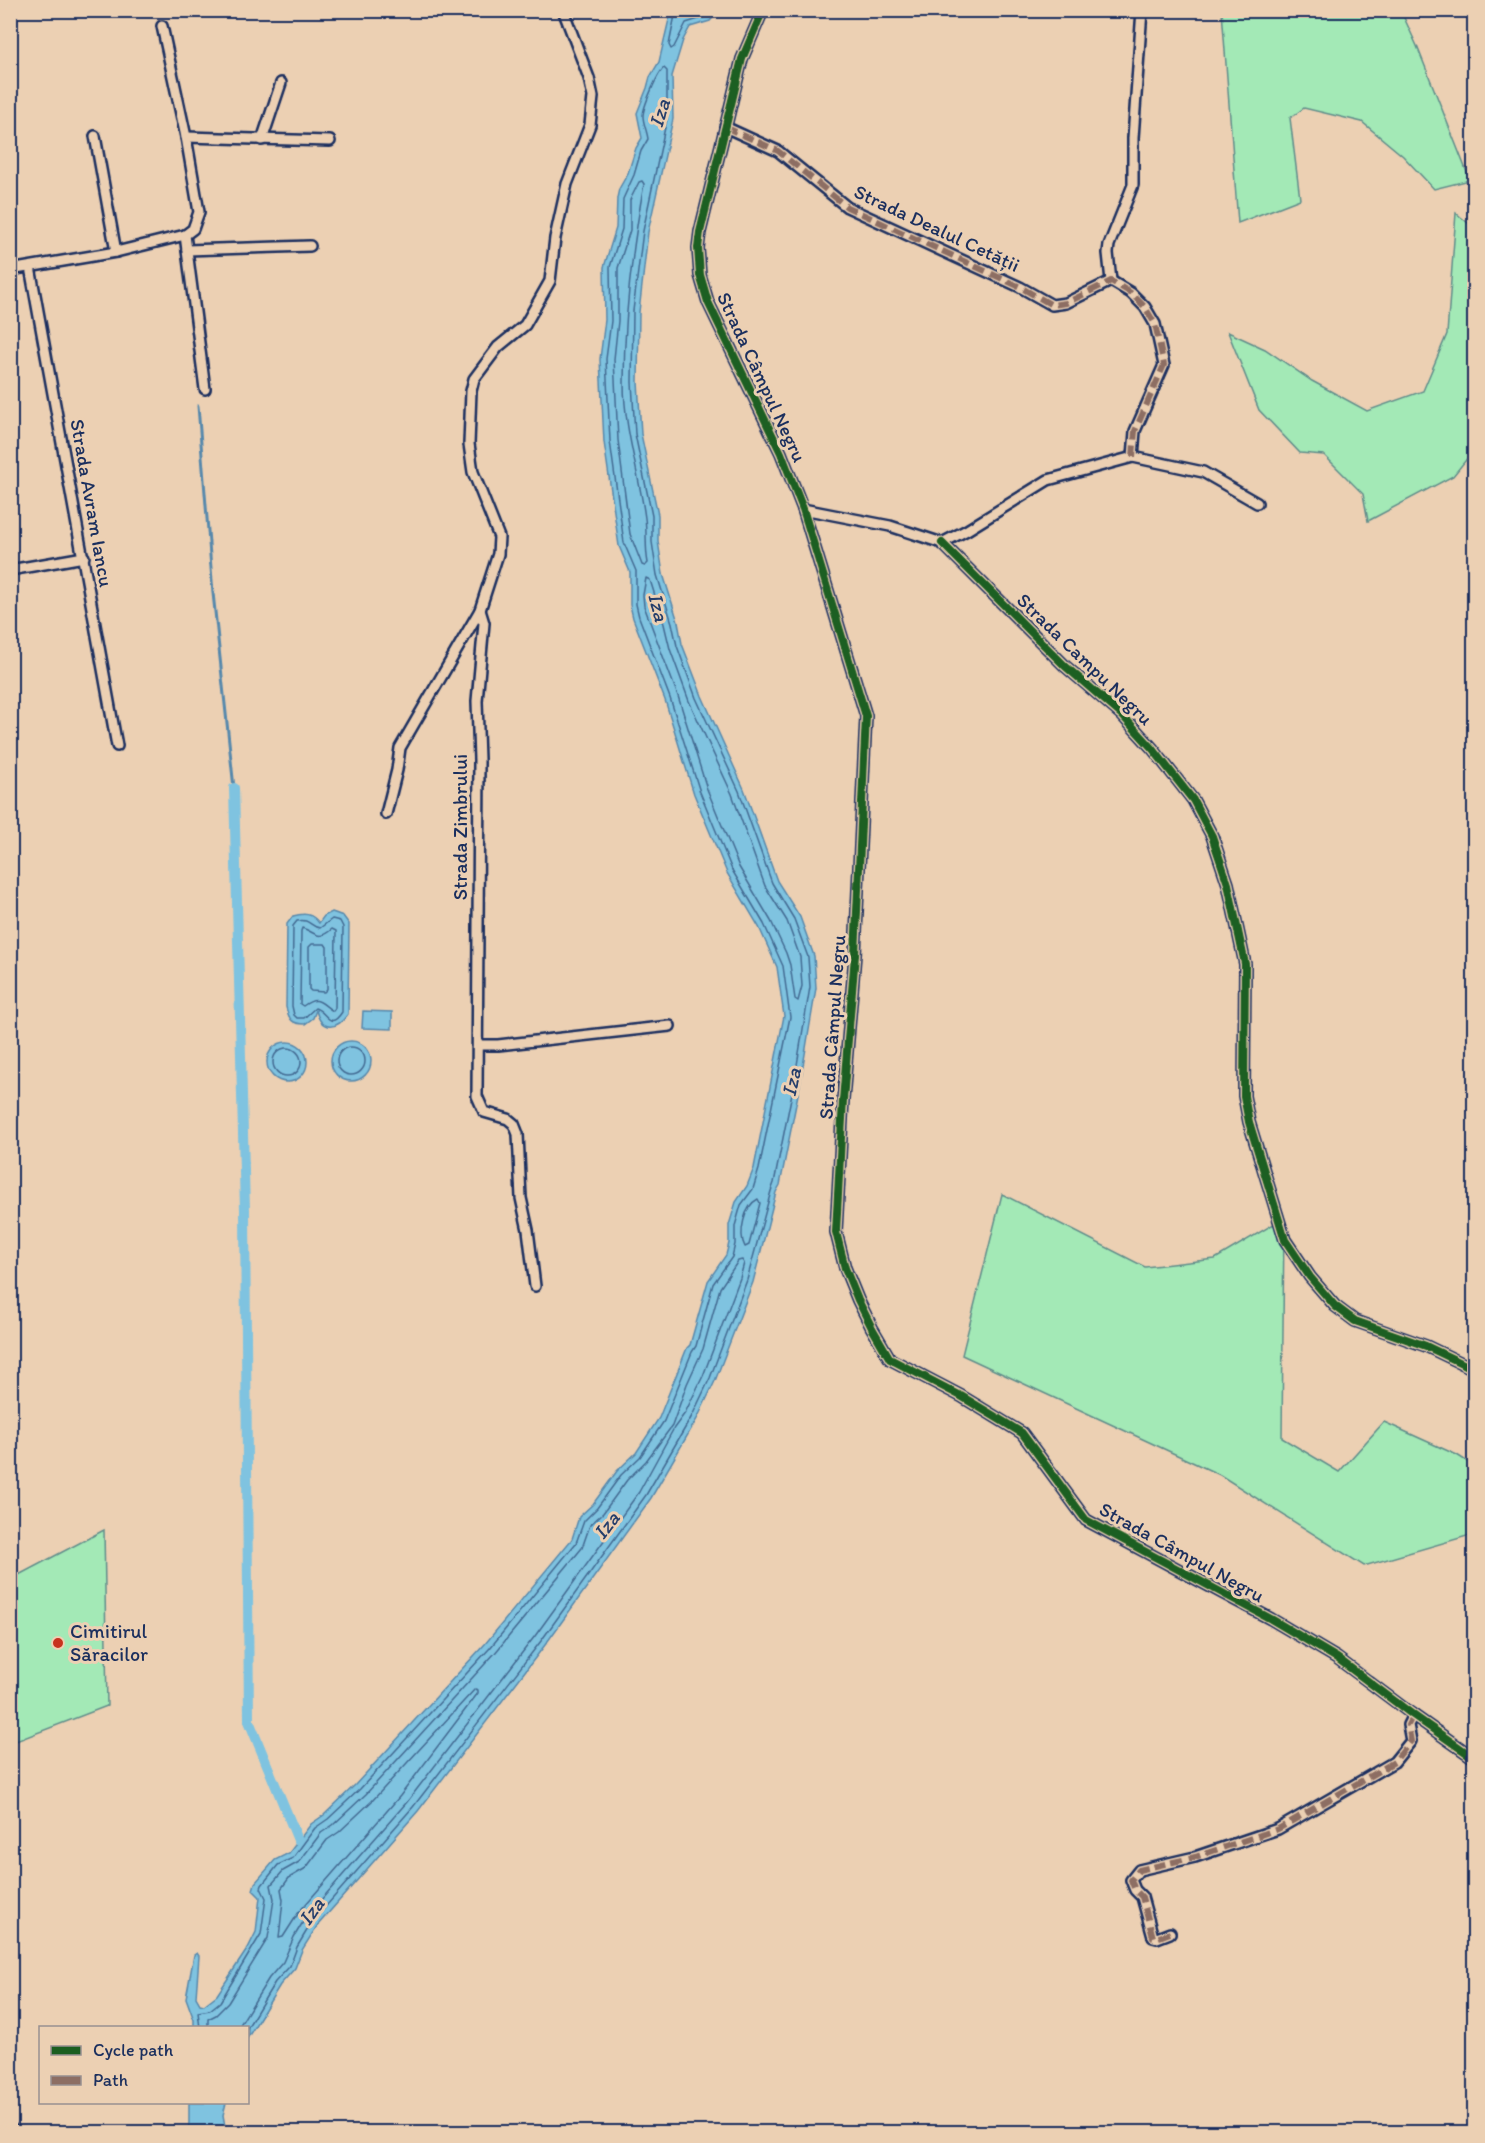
<svg xmlns="http://www.w3.org/2000/svg" width="1485" height="2143" font-family="Itim,sans-serif">
<rect width="100%" height="100%" fill="#ecd0b3"/>
<filter id="ink" filterUnits="userSpaceOnUse"><feTurbulence type="fractalNoise" baseFrequency=".0167" numOctaves="2"/><feDisplacementMap in="SourceGraphic" scale="12" xChannelSelector="R" yChannelSelector="G"/><feConvolveMatrix kernelMatrix="1 2 1 2 8 2 1 2 1" color-interpolation-filters="sRGB"/></filter>
<g filter="url(#ink)">
<!-- green -->
<g fill="#a3e9b6" stroke="#5f8c8a" stroke-width="1.5">
<path d="M1222 11H1401L1417 46 1470 180 1434 189 1403 156 1362 122 1304 108 1290 118 1300 199 1238 223Z"/>
<path d="M1456 213 1474 228V450L1453 476 1368 521 1363 494 1324 455 1300 453 1259 410 1228 332 1265 349 1312 381 1367 411 1423 391 1447 334Z"/>
<path d="M1002 1194 1145 1267 1215 1259 1284 1218 1282 1438 1339 1472 1384 1422 1457 1455 1474 1466V1534L1364 1566 1220 1475 962 1355Z"/>
<path d="M104 1530 107 1706 11 1743V1579Z"/>
</g>
<!-- water -->
<g fill="#7fc3e0" stroke="#5788ac" stroke-width="1.5">
<path d="M671 11H719L710 21 690 27 683 40 672 76 673 119 648 232 639 312 638 382 641 434 658 515V541L663 574 678 622 682 644 702 696 744 789 777 881 800 917 814 956 816 988 800 1084 780 1185 776 1192 753 1282 715 1381 697 1419 651 1498 545 1645 418 1811 317 1926 302 1950 295 1968 280 1985 248 2037V2028L194 2027V2020L186 1998 194 1955 197 1953 199 1956 196 1997 200 2004 204 2005 217 1995 248 1948 256 1932 260 1897 253 1890 255 1883 275 1860 289 1853 311 1824 324 1815 355 1785 485 1644 572 1539 579 1517 593 1504 617 1471 636 1453 659 1418 687 1348 690 1345 708 1281 726 1255 729 1243V1225L736 1202 747 1186 754 1168 784 1016 777 967 759 927 727 873 694 794 665 700 633 618 630 605V572L619 546 604 442 600 359 605 320 604 267 616 228 617 198 619 189 628 173 636 148 642 138 637 113 647 88 650 77 659 62Z"/>
<path d="M332 912 343 916 349 924 348 1014C337 1030 321 1032 316 1010L313 1018 305 1024C292 1024 289 1020 286 1007L287 924 293 916C304 913 312 913 319 923L324 916Z"/>
<path d="M363 1011 392 1012V1029L362 1028Z"/>
<circle cx="351" cy="1061" r="20"/>
<circle cx="287" cy="1062" r="20"/>
<path d="M189 2103H226L223 2115 226 2132H189Z"/>
</g>
<g fill="none" stroke-linecap="round" stroke-linejoin="round">
<!-- shore -->
<g stroke="#436a92" stroke-width="1.5">
<path d="M676 10 669 45 671 49 674 47 686 23 705 17 712 10"/>
<path d="M642 181 644 184C632 250 624 315 624 383 624 429 639 472 645 518 647 533 645 548 648 563L645 566 642 565 630 534 618 440 614 359 618 321V268L630 230V200L639 182Z"/>
<path d="M646 578 650 580 664 624 670 649 689 701 732 794 765 886 787 921 800 957 802 986 798 1001 795 999 790 965 786 953 771 921 739 867 707 789 678 696 644 606 643 595Z"/>
<path d="M332 919 340 921 343 927 342 1012C329 1032 327 1011 315 1008L304 1018H297L294 1015 292 1006 293 926 297 921C311 918 309 927 320 928Z"/>
<path d="M302 928C316 932 317 942 332 929L336 931 335 1008 333 1011C321 1004 319 994 303 1006L300 1004 301 931Z"/>
<path d="M312 944H325L327 947V989L324 992 311 991 309 989V947Z"/>
<circle cx="351" cy="1061" r="14"/>
<circle cx="287" cy="1062" r="14"/>
<path d="M758 1199 760 1203 749 1245 745 1247C738 1234 744 1206 758 1199Z"/>
<path d="M475 1689 478 1690V1693L400 1796 299 1912 283 1937 279 1938 283 1900 281 1889 289 1878 306 1868 327 1840 339 1832 372 1801Z"/>
<path d="M200 2028 198 2012 210 2010 220 2002 261 1934 266 1898 261 1888 262 1885 278 1865 293 1858 315 1828 328 1819 360 1789 490 1648 576 1543 584 1521 597 1508 621 1475 640 1457 664 1421 692 1352 696 1346 713 1284 732 1257 735 1244V1226L741 1205 753 1189 759 1169 790 1017 783 966 764 924 732 870 700 792 670 698 639 617 636 604V571L624 543 610 441 606 359 611 321 610 267 622 229 623 199 634 175 641 151 648 139C647 131 643 123 643 116 643 107 658 72 664 68L667 71V118L643 231 633 311 632 382 635 434 652 516V542L657 575 672 623 677 646 696 698 739 791 772 883 794 919 808 957 810 987 794 1083 774 1183 771 1191 747 1280 710 1378 692 1416 646 1495 541 1641 413 1807 312 1922 297 1947 290 1966 275 1982 247 2028"/>
<path d="M208 2028V2019L216 2015 228 2003 268 1938 274 1899 271 1885 283 1871 299 1862 321 1833 333 1825 366 1794 495 1653 582 1548 590 1525 603 1513 627 1480 646 1461 672 1426 687 1384 703 1349 720 1288 738 1261 742 1260 744 1263 740 1278 703 1376 685 1413 674 1428 639 1492 535 1636 407 1802 306 1917 294 1937 283 1962 269 1978 238 2028"/>
</g>
<!-- stream -->
<path stroke="#5788ac" stroke-width="3" d="M198 406 213 593 234 788"/>
<!-- canal -->
<path stroke="#7fc3e0" stroke-width="10" d="M234 788 245 1210 249 1721 298 1840"/>
<defs>
<g id="street">
<path d="M763 10 742 59 700 232 698 248 700 275 708 302 781 453 803 509 866 716 855 955 843 1100 836 1232 845 1268 858 1300 872 1328 890 1359 961 1396 1022 1433 1086 1520 1271 1619 1337 1658 1413 1715 1474 1758"/>
<path d="M725 127 778 151 847 207 1020 287 1052 305 1066 303 1111 281 1131 293 1145 307 1155 324 1164 365 1135 431 1133 457"/>
<path d="M95 136 116 252"/>
<path d="M186 137 330 141"/>
<path d="M262 140 281 83"/>
<path d="M185 235 205 389"/>
<path d="M187 250 310 246"/>
<path d="M30 267 117 746"/>
<path d="M10 270 116 252 185 235 193 229 199 212 186 137 162 26"/>
<path d="M1111 281 1108 253 1109 245 1133 185V138L1142 10"/>
<path d="M803 509 890 526 942 543 967 530 1048 480 1133 457 1203 472 1257 503"/>
<path d="M942 543 1065 666 1122 715 1153 749 1193 800 1212 836 1228 884 1245 964 1244 1096 1249 1122 1285 1240 1310 1277 1335 1306 1355 1321 1426 1346 1474 1369"/>
<path d="M10 570 84 557"/>
<path d="M480 610 484 623 477 701 479 760 477 1096 484 1112 508 1119 514 1124 518 1134 521 1198 528 1230 535 1286"/>
<path d="M386 814 397 770 400 748 480 610 498 554 499 537 473 472 469 444 471 391 474 379 498 347 525 325 550 281 555 238 567 184 590 125 593 97 589 78 563 10"/>
<path d="M478 1045H498L670 1026"/>
<path d="M1170 1933 1157 1938 1153 1937 1142 1897 1135 1890 1131 1880 1139 1870 1195 1857 1278 1829 1394 1762 1411 1741 1408 1725 1413 1715"/>
</g>
<path id="primary" d="M10 2130 11 2132"/>
</defs>
<!-- street casing -->
<use href="#street" stroke="#1b2f5e" stroke-width="14"/>
<!-- primary casing -->
<use href="#primary" stroke="#1b2f5e" stroke-width="18"/>
<!-- street -->
<use href="#street" stroke="#ecd0b3" stroke-width="9"/>
<!-- primary -->
<use href="#primary" stroke="#ecd0b3" stroke-width="14"/>
<!-- quiet -->
<g stroke="#8d6e63" stroke-width="6" stroke-dasharray="12 6" stroke-linecap="butt">
<path d="M725 127 778 151 847 207 1020 287 1052 305 1066 303 1111 281 1131 293 1145 307 1155 324 1164 365 1135 431 1133 457"/>
<path d="M1170 1933 1157 1938 1153 1937 1142 1897 1135 1890 1131 1880 1139 1870 1195 1857 1278 1829 1394 1762 1411 1741 1408 1725 1413 1715"/>
</g>
<defs>
<g id="cycleway">
<path d="M763 10 742 59 700 232 698 248 700 275 708 302 781 453 803 509 866 716 855 955 843 1100 836 1232 845 1268 858 1300 872 1328 890 1359 961 1396 1022 1433 1086 1520 1271 1619 1337 1658 1413 1715 1474 1758"/>
<path d="M942 543 1065 666 1122 715 1153 749 1193 800 1212 836 1228 884 1245 964 1244 1096 1249 1122 1285 1240 1310 1277 1335 1306 1355 1321 1426 1346 1474 1369"/>
</g>
</defs>
<!-- cycleway casing -->
<use href="#cycleway" stroke="#ecd0b3" stroke-width="11"/>
<!-- cycleway -->
<use href="#cycleway" stroke="#1b5e20" stroke-width="8"/>
</g>
</g>
<!-- markers -->
<circle fill="#c8321e" stroke="#ecd0b3" stroke-width="2" cx="58" cy="1643" r="6"/>
<g text-anchor="middle" dominant-baseline="central" stroke-width="6" stroke-linejoin="round" paint-order="stroke">
<!-- street labels -->
<g font-size="20" fill="#1b2f5e" stroke="#ecd0b3">
<text transform="translate(937 228) rotate(25)">Strada Dealul Cetății</text>
<text transform="translate(762 377) rotate(65)">Strada Câmpul Negru</text>
<text transform="translate(92 503) rotate(80)">Strada Avram Iancu</text>
<text transform="translate(1085 659) rotate(44)">Strada Campu Negru</text>
<text transform="translate(460 827) rotate(-90)">Strada Zimbrului</text>
<text transform="translate(832 1027) rotate(-86)">Strada Câmpul Negru</text>
<text transform="translate(1182 1552) rotate(29)">Strada Câmpul Negru</text>
</g>
<!-- poi labels -->
<g font-size="20" fill="#1b2f5e" stroke="#ecd0b3" text-anchor="start">
<text x="70" y="1631">Cimitirul<tspan x="70" dy="23">Săracilor</tspan></text>
</g>
<!-- water labels -->
<g font-size="21" font-style="italic" fill="#253e6b" stroke="#ecd0b3">
<text transform="translate(659 113) rotate(-73)">Iza</text>
<text transform="translate(659 607) rotate(75)">Iza</text>
<text transform="translate(791 1082) rotate(-78)">Iza</text>
<text transform="translate(606 1525) rotate(-52)">Iza</text>
<text transform="translate(311 1911) rotate(-54)">Iza</text>
</g>
</g>
<!-- margin -->
<rect width="1485" height="2143" fill="none" stroke="#ecd0b3" stroke-width="36"/>
<rect x="18" y="18" width="1449" height="2107" fill="none" stroke="#1b2f5e" stroke-width="2" filter="url(#ink)"/>
<!-- legend -->
<rect x="39" y="2026" width="210" height="78" fill="#ecd0b3" stroke="#989091" stroke-width="1.5"/>
<rect x="51" y="2046" width="30" height="9" fill="#1b5e20" stroke="#989091" stroke-width="1.5"/>
<text x="93" y="2056" font-size="18" fill="#1b2f5e">Cycle path</text>
<rect x="51" y="2076" width="30" height="9" fill="#8d6e63" stroke="#989091" stroke-width="1.5"/>
<text x="93" y="2086" font-size="18" fill="#1b2f5e">Path</text>
</svg>
